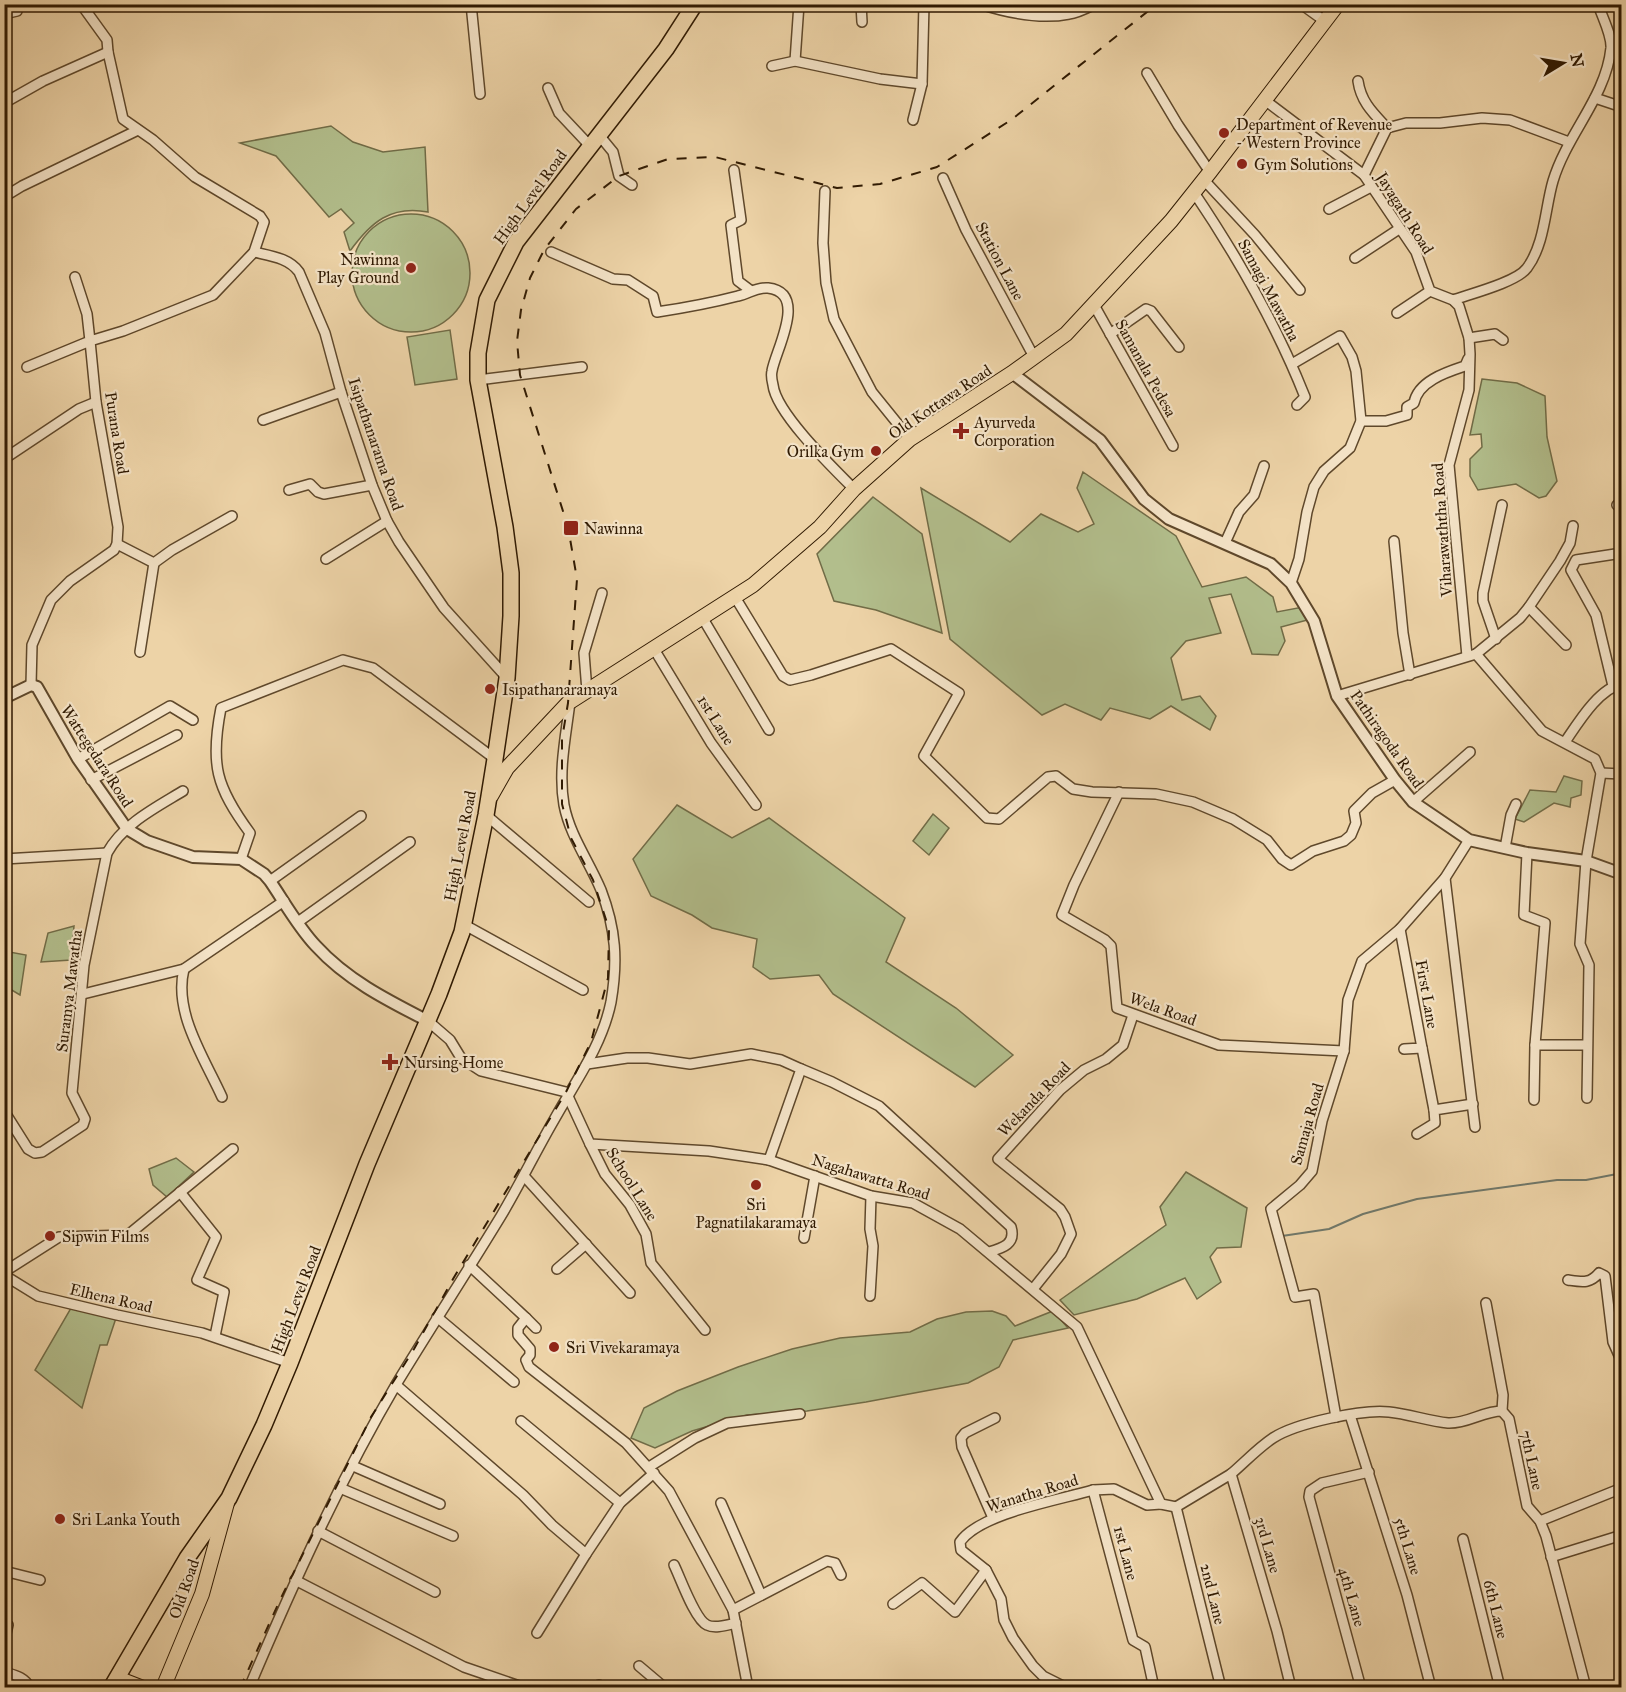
<svg xmlns="http://www.w3.org/2000/svg" width="1626" height="1692" font-family="'IM FELL Great Primer',serif">
<rect width="100%" height="100%" fill="#edd3a7"/>
<filter id="stains"><feTurbulence type="fractalNoise" baseFrequency=".00333" numOctaves="4"/><feColorMatrix values="0 0 0 0 .2 0 0 0 0 .09 0 0 0 0 .02 0 0 0 .5 -.17"/></filter>
<radialGradient id="worn" r=".72"><stop offset=".6" stop-color="#630" stop-opacity="0"/><stop offset="1" stop-color="#630" stop-opacity=".3"/></radialGradient>
<!-- green -->
<g fill="#b2be8c" stroke="#716c47" stroke-width="1.5">
<path d="M331 126 353 142 383 152 425 147 428 212C391 205 371 222 350 251L344 232 354 223 341 209 329 217 276 156 240 143Z"/>
<circle cx="411" cy="273" r="59"/>
<path d="M450 330 457 379 415 385 407 337Z"/>
<path d="M1482 379 1517 383 1545 396 1547 437 1557 481 1546 496 1539 498 1516 484 1478 490 1470 476V459L1482 447 1481 434 1470 435Z"/>
<path d="M1083 472 1176 536 1202 587 1246 577 1273 597 1277 612 1303 607 1311 619 1281 627 1285 641 1278 655 1252 654 1231 594 1209 598 1221 633 1186 641 1171 658 1182 700 1200 696 1216 716 1210 730 1171 706 1150 719 1110 708 1101 720 1065 704 1042 715 950 639 921 488 1010 542 1041 514 1078 532 1094 524 1077 488Z"/>
<path d="M873 497 922 534 942 633 876 610 834 601 817 554Z"/>
<path d="M1564 776 1582 781 1581 795 1571 798 1570 807 1554 803 1524 822 1515 819 1530 790 1556 792Z"/>
<path d="M677 805 732 838 769 818 905 918 886 962 956 1008 1013 1055 975 1087 833 994 819 975 770 979 753 967 757 939 712 928 692 915 651 896 633 859Z"/>
<path d="M933 814 949 828 929 855 913 841Z"/>
<path d="M74 926 71 960 41 962 48 933Z"/>
<path d="M4 951 26 955 20 995 5 986Z"/>
<path d="M176 1158 194 1172 167 1197 153 1185 149 1169Z"/>
<path d="M1186 1172 1247 1208 1241 1247 1217 1248 1210 1257 1221 1282 1197 1299 1185 1278 1137 1299 1074 1315 1060 1300 1166 1225 1160 1207Z"/>
<path d="M71 1308 117 1315 107 1345H100L82 1408 35 1370Z"/>
<path d="M992 1311 1006 1316 1015 1326 1053 1311 1068 1328 1013 1340 999 1367 968 1383 866 1402 807 1411 747 1415 692 1431 655 1448 631 1438 644 1408 677 1391 738 1367 792 1349 840 1338 910 1332 937 1319 966 1312Z"/>
</g>
<g fill="none" stroke-linecap="round" stroke-linejoin="round">
<!-- stream -->
<path stroke="#70786a" stroke-width="2" d="M1282 1236 1329 1229 1363 1214 1417 1199 1557 1180H1586L1622 1173"/>
<defs>
<g id="minor">
<path d="M471 4 480 94"/>
<path d="M861 4 862 22"/>
<path d="M980 4C1008 13 1039 20 1069 14 1078 13 1087 8 1095 4"/>
<path d="M1301 4 1326 22"/>
<path d="M4 14 17 11"/>
<path d="M795 61 799 4"/>
<path d="M772 66 795 61 880 79 922 84"/>
<path d="M1147 73 1178 125 1210 172"/>
<path d="M1358 81C1361 102 1373 113 1387 128"/>
<path d="M548 88 559 113 590 146"/>
<path d="M1595 98 1622 107"/>
<path d="M1266 101 1364 175 1416 252 1430 291 1453 300 1459 306 1469 338 1470 354 1469 390 1449 465 1467 656"/>
<path d="M4 103 43 81 108 52"/>
<path d="M913 120 922 84 924 4"/>
<path d="M599 135 613 152 619 176 632 185"/>
<path d="M734 170 741 220 731 225 738 281 750 290"/>
<path d="M1364 175 1387 128 1406 123H1440L1482 118 1510 120 1569 142"/>
<path d="M943 178 966 230 1034 357"/>
<path d="M1204 180 1255 235 1300 290"/>
<path d="M825 191 823 243 826 283 834 319 872 392 910 439"/>
<path d="M1193 191C1237 256 1276 324 1305 397L1297 405"/>
<path d="M4 197 22 186 138 130"/>
<path d="M1329 209 1371 187"/>
<path d="M254 252C271 256 289 258 299 272L325 333 341 392 372 485 387 521 399 542 444 608 507 678"/>
<path d="M551 252 613 279 628 280 653 296 657 312C684 308 711 303 738 296 749 294 755 287 768 288 809 293 775 351 772 371 771 375 772 381 773 385 776 413 834 469 854 489"/>
<path d="M1355 258 1399 229"/>
<path d="M1453 300C1470 294 1517 282 1527 268 1545 244 1545 208 1553 181 1567 134 1606 97 1611 48 1612 35 1602 17 1598 4"/>
<path d="M1094 305 1173 446"/>
<path d="M1397 313 1430 291"/>
<path d="M1110 334 1146 309 1151 311 1179 347"/>
<path d="M1469 338 1495 334 1503 340"/>
<path d="M27 367 90 341 87 314 75 277"/>
<path d="M478 380 582 367"/>
<path d="M263 420 341 392"/>
<path d="M1361 421H1386L1407 415V407L1414 403C1418 381 1447 372 1465 366L1468 359"/>
<path d="M4 459 79 409 96 402"/>
<path d="M289 490 310 484 318 492 324 494 372 485"/>
<path d="M1617 505 1622 504"/>
<path d="M1394 541 1403 633 1410 675"/>
<path d="M1225 543 1239 512 1254 495 1264 466"/>
<path d="M117 544 154 563 172 550 232 516"/>
<path d="M326 559 387 521"/>
<path d="M1291 583 1299 559 1307 512 1314 487 1324 471 1350 448 1361 421 1356 371 1352 357 1340 336 1292 364"/>
<path d="M735 597 783 676 790 680 811 675 891 649 959 693 924 756 987 818 999 819 1048 777 1056 776 1073 789 1092 792 1156 794 1193 802 1233 819 1267 840 1282 859 1291 865 1313 851 1344 841 1351 835 1356 823 1354 811 1372 793 1395 780"/>
<path d="M1529 607 1566 645"/>
<path d="M702 617 769 730"/>
<path d="M1496 639 1483 601V593L1502 505"/>
<path d="M654 649 711 743 756 805"/>
<path d="M140 652 154 563"/>
<path d="M1476 654 1520 618 1529 607 1560 561 1570 543 1573 526"/>
<path d="M31 685 32 645 51 600 70 581 114 550 117 544 118 527 96 402 90 341 123 331 213 295 254 252 264 222 260 216 195 177 153 140 123 119 108 52 107 40 81 4"/>
<path d="M1613 686 1596 615 1571 570 1576 560 1622 553"/>
<path d="M587 691 584 653 602 593"/>
<path d="M1337 696 1476 654 1542 731 1595 759 1601 773 1586 861 1580 944 1589 965 1587 1098"/>
<path d="M1565 742C1578 723 1599 688 1622 684"/>
<path d="M78 759 170 706 193 720"/>
<path d="M1601 773 1622 774"/>
<path d="M91 780 177 735"/>
<path d="M1119 792 1074 885 1062 915 1105 940 1111 946 1117 1008 1219 1045 1344 1051"/>
<path d="M1413 802 1470 752"/>
<path d="M486 815 589 902"/>
<path d="M1505 848 1511 815 1516 804"/>
<path d="M1527 853 1524 915 1545 923 1535 1045 1534 1100"/>
<path d="M4 859 107 853"/>
<path d="M241 859 250 833C216 787 210 764 221 708L343 660 373 668 495 759"/>
<path d="M1445 878 1475 1127"/>
<path d="M270 881 361 816"/>
<path d="M298 922 410 842"/>
<path d="M463 924 583 990"/>
<path d="M1400 929 1422 1048 1404 1049"/>
<path d="M184 969C173 1013 205 1059 222 1097"/>
<path d="M83 994 184 969 284 901"/>
<path d="M428 1021 450 1040 461 1058 481 1071 566 1092 590 1144 709 1151 769 1160 871 1196 913 1203 960 1229 1077 1327 1161 1504 1176 1507"/>
<path d="M1535 1045H1587"/>
<path d="M1422 1048 1434 1110"/>
<path d="M587 1064 627 1058H648L690 1064 751 1054 781 1060 801 1069 769 1160"/>
<path d="M801 1069 832 1082 879 1106 1011 1227C1016 1244 1003 1248 989 1252"/>
<path d="M4 1111 28 1149 35 1153 42 1152 83 1125 85 1119 72 1093 84 965 107 853C123 824 155 808 183 791"/>
<path d="M1417 1134 1435 1123 1434 1110 1473 1104"/>
<path d="M590 1144 605 1174 630 1205 646 1234 651 1263 705 1330"/>
<path d="M524 1176 630 1293"/>
<path d="M180 1192 216 1237 197 1280 224 1292 215 1336"/>
<path d="M804 1238 815 1176"/>
<path d="M469 1265 526 1318 518 1328V1335L530 1349V1355L526 1360 529 1367 626 1443 669 1491 733 1610 748 1688"/>
<path d="M557 1269 586 1244"/>
<path d="M4 1272 59 1237 128 1235 233 1149"/>
<path d="M4 1275 38 1296 117 1315 202 1333 290 1363"/>
<path d="M1568 1280C1582 1282 1590 1284 1599 1273L1605 1276 1613 1342 1622 1362"/>
<path d="M1033 1289 1061 1254 1071 1234 1065 1217 1060 1209 998 1159 1060 1090 1084 1070 1106 1059 1123 1045 1133 1015"/>
<path d="M870 1296 873 1246 870 1229 871 1196"/>
<path d="M1486 1303 1503 1395 1502 1411 1509 1419 1527 1506 1540 1521 1546 1536 1586 1688"/>
<path d="M437 1317 514 1382"/>
<path d="M526 1318 536 1328"/>
<path d="M396 1385 523 1495 552 1525 586 1554"/>
<path d="M1350 1415 1407 1595 1431 1688"/>
<path d="M1336 1417 1314 1294 1295 1297 1271 1209 1300 1185 1312 1171 1322 1121 1344 1051 1348 1000 1362 961 1400 929 1445 878 1469 840"/>
<path d="M521 1421 620 1503"/>
<path d="M353 1466 440 1504"/>
<path d="M649 1467 695 1438 727 1423 800 1414"/>
<path d="M1231 1474C1245 1462 1258 1448 1273 1438 1296 1423 1363 1409 1389 1412 1409 1414 1428 1421 1448 1423 1467 1424 1483 1411 1502 1411"/>
<path d="M340 1488 453 1536"/>
<path d="M721 1503 761 1595"/>
<path d="M1176 1507 1231 1474 1277 1631 1291 1688"/>
<path d="M1176 1507 1221 1688"/>
<path d="M993 1518 962 1447 961 1438 965 1433 995 1418"/>
<path d="M1540 1521 1622 1488"/>
<path d="M318 1531 435 1592"/>
<path d="M1463 1539 1500 1688"/>
<path d="M1551 1557 1622 1535"/>
<path d="M674 1565C680 1577 695 1620 707 1625 715 1629 727 1625 736 1623"/>
<path d="M4 1571 40 1580"/>
<path d="M295 1580 464 1667 525 1688"/>
<path d="M893 1604 922 1583 955 1612 986 1570"/>
<path d="M733 1610 827 1561 835 1563 841 1575"/>
<path d="M537 1633 586 1554 620 1503 654 1473"/>
<path d="M4 1642 8 1625"/>
<path d="M639 1666 665 1688"/>
<path d="M4 1672C14 1675 25 1677 30 1688"/>
<path d="M599 1685 602 1688"/>
<path d="M249 1688C293 1584 340 1480 397 1383 431 1327 467 1272 501 1216 520 1184 536 1151 554 1120 575 1082 602 1046 611 1002 618 961 616 929 601 890 589 861 570 836 564 805 558 771 566 735 570 702"/>
<path d="M1067 1688 1043 1676 1033 1666 1013 1638 1004 1620 1001 1599 986 1570 961 1550 960 1542C980 1513 1059 1500 1093 1490"/>
<path d="M1154 1688 1145 1647 1133 1640 1093 1490 1114 1489 1147 1505 1161 1504"/>
<path d="M1361 1688 1309 1497 1310 1491 1322 1483 1369 1472"/>
</g>
<g id="tertiary">
<path d="M1012 373 1100 440 1144 499 1169 519 1271 564 1291 583 1314 621 1337 696 1395 780 1413 802 1469 840 1527 853 1586 861 1622 874"/>
<path d="M4 698 31 685 37 687 78 759 127 829 147 841 193 857 241 859 264 874 270 881C285 903 298 927 316 946 347 980 387 1000 428 1021"/>
</g>
<g id="primary">
<path d="M491 796 507 768 568 703 753 585 820 527 854 489 910 439 1012 373 1066 334 1171 221 1210 172 1338 4"/>
<path d="M114 1688 125 1681 143 1688"/>
<path d="M163 1688 202 1594 227 1503"/>
</g>
<path id="trunk" d="M111 1688 187 1558 229 1498 264 1425 290 1363 367 1164 439 994 462 932 486 815 495 759 507 678 511 616V573L505 527 478 380V353L487 300 516 242 666 49 695 4"/>
</defs>
<!-- minor casing -->
<use href="#minor" stroke="#5f482b" stroke-width="12"/>
<!-- tertiary casing -->
<use href="#tertiary" stroke="#5f482b" stroke-width="14"/>
<!-- primary casing -->
<use href="#primary" stroke="#301a02" stroke-width="16"/>
<!-- trunk casing -->
<use href="#trunk" stroke="#301a02" stroke-width="18"/>
<!-- minor -->
<use href="#minor" stroke="#f3e2c6" stroke-width="9"/>
<!-- tertiary -->
<use href="#tertiary" stroke="#f3e2c6" stroke-width="10"/>
<!-- primary -->
<use href="#primary" stroke="#edd3a7" stroke-width="14"/>
<!-- trunk -->
<use href="#trunk" stroke="#edd3a7" stroke-width="15"/>
<!-- rail -->
<path stroke="#301a02" stroke-width="2" stroke-dasharray="10 10" stroke-linecap="butt" d="M240 1688 280 1600 371 1417 414 1349 453 1279 566 1092 591 1042 608 978 609 929 593 880 571 838 562 804V739L568 703 577 579 568 527 520 375 517 341 521 310 530 278 544 250 576 209 619 176 668 159 715 157 837 188 880 184 937 167 1011 120 1157 4"/>
</g>
<!-- markers -->
<g fill="#8f2418" stroke="#f3e2c6" stroke-width="2">
<circle cx="1224" cy="133" r="6"/>
<circle cx="1242" cy="164" r="6"/>
<circle cx="411" cy="268" r="6"/>
<path d="M958 422h6v6h6v6h-6v6h-6v-6h-6v-6h6z"/>
<circle cx="876" cy="451" r="6"/>
<rect x="563" y="520" width="16" height="16" rx="3"/>
<circle cx="490" cy="689" r="6"/>
<path d="M387 1053h6v6h6v6h-6v6h-6v-6h-6v-6h6z"/>
<circle cx="756" cy="1185" r="6"/>
<circle cx="50" cy="1236" r="6"/>
<circle cx="554" cy="1347" r="6"/>
<circle cx="60" cy="1519" r="6"/>
</g>
<g text-anchor="middle" dominant-baseline="central" stroke-width="4.5" stroke-linejoin="round" paint-order="stroke">
<!-- poi labels -->
<g font-size="16" fill="#301a02" stroke="#f3e2c6" text-anchor="start">
<text x="1236" y="124">Department of Revenue<tspan x="1236" dy="18">- Western Province</tspan></text>
<text x="1254" y="164">Gym Solutions</text>
<text x="399" y="259" text-anchor="end">Nawinna<tspan x="399" dy="18">Play Ground</tspan></text>
<text x="974" y="422">Ayurveda<tspan x="974" dy="18">Corporation</tspan></text>
<text x="864" y="451" text-anchor="end">Orilka Gym</text>
<text x="584" y="528">Nawinna</text>
<text x="502" y="689">Isipathanaramaya</text>
<text x="404" y="1062">Nursing Home</text>
<text x="756" y="1204" text-anchor="middle">Sri<tspan x="756" dy="18">Pagnatilakaramaya</tspan></text>
<text x="62" y="1236">Sipwin Films</text>
<text x="566" y="1347">Sri Vivekaramaya</text>
<text x="72" y="1519">Sri Lanka Youth</text>
</g>
<!-- street labels -->
<g font-size="16" fill="#301a02" stroke="#f3e2c6">
<text transform="translate(530 197) rotate(-54)">High Level Road</text>
<text transform="translate(1405 213) rotate(58)">Jayagath Road</text>
<text transform="translate(1000 261) rotate(62)">Station Lane</text>
<text transform="translate(1269 290) rotate(62)">Samagi Mawatha</text>
<text transform="translate(1146 368) rotate(61)">Samanala Pedesa</text>
<text transform="translate(940 402) rotate(-34)">Old Kottawa Road</text>
<text transform="translate(117 433) rotate(81)">Purana Road</text>
<text transform="translate(376 444) rotate(71)">Isipathanarama Road</text>
<text transform="translate(1442 530) rotate(-94)">Viharawaththa Road</text>
<text transform="translate(716 720) rotate(58)">1st Lane</text>
<text transform="translate(1387 739) rotate(55)">Pathiragoda Road</text>
<text transform="translate(97 756) rotate(57)">Wattegedara Road</text>
<text transform="translate(460 846) rotate(-79)">High Level Road</text>
<text transform="translate(69 991) rotate(-83)">Suramya Mawatha</text>
<text transform="translate(1427 994) rotate(80)">First Lane</text>
<text transform="translate(1163 1009) rotate(20)">Wela Road</text>
<text transform="translate(1034 1099) rotate(-46)">Wekanda Road</text>
<text transform="translate(1307 1124) rotate(-74)">Samaja Road</text>
<text transform="translate(871 1177) rotate(17)">Nagahawatta Road</text>
<text transform="translate(632 1184) rotate(58)">School Lane</text>
<text transform="translate(111 1298) rotate(13)">Elhena Road</text>
<text transform="translate(296 1299) rotate(-69)">High Level Road</text>
<text transform="translate(1532 1460) rotate(78)">7th Lane</text>
<text transform="translate(1032 1493) rotate(-17)">Wanatha Road</text>
<text transform="translate(1268 1545) rotate(74)">3rd Lane</text>
<text transform="translate(1408 1546) rotate(73)">5th Lane</text>
<text transform="translate(1126 1553) rotate(75)">1st Lane</text>
<text transform="translate(184 1589) rotate(-71)">Old Road</text>
<text transform="translate(1213 1594) rotate(76)">2nd Lane</text>
<text transform="translate(1352 1597) rotate(74)">4th Lane</text>
<text transform="translate(1496 1609) rotate(76)">6th Lane</text>
</g>
</g>
<!-- margin -->
<rect width="1626" height="1692" fill="none" stroke="#edd3a7" stroke-width="24"/>
<rect x="6" y="6" width="1614" height="1680" fill="none" stroke="#301a02" stroke-width="3"/>
<rect x="12" y="12" width="1602" height="1668" fill="none" stroke="#301a02" stroke-width="1.5"/>
<!-- north arrow -->
<g transform="translate(1563 63) rotate(79)" stroke="#f3e2c6" stroke-width="4.5" paint-order="stroke">
<path d="M0-4.5L10 22L0 15L-10 22Z" fill="#301a02"/>
<text y="-9" font-size="16" font-weight="bold" text-anchor="middle" fill="#301a02">N</text>
</g>
<rect width="100%" height="100%" filter="url(#stains)"/>
<rect width="100%" height="100%" fill="url(#worn)"/>
</svg>
